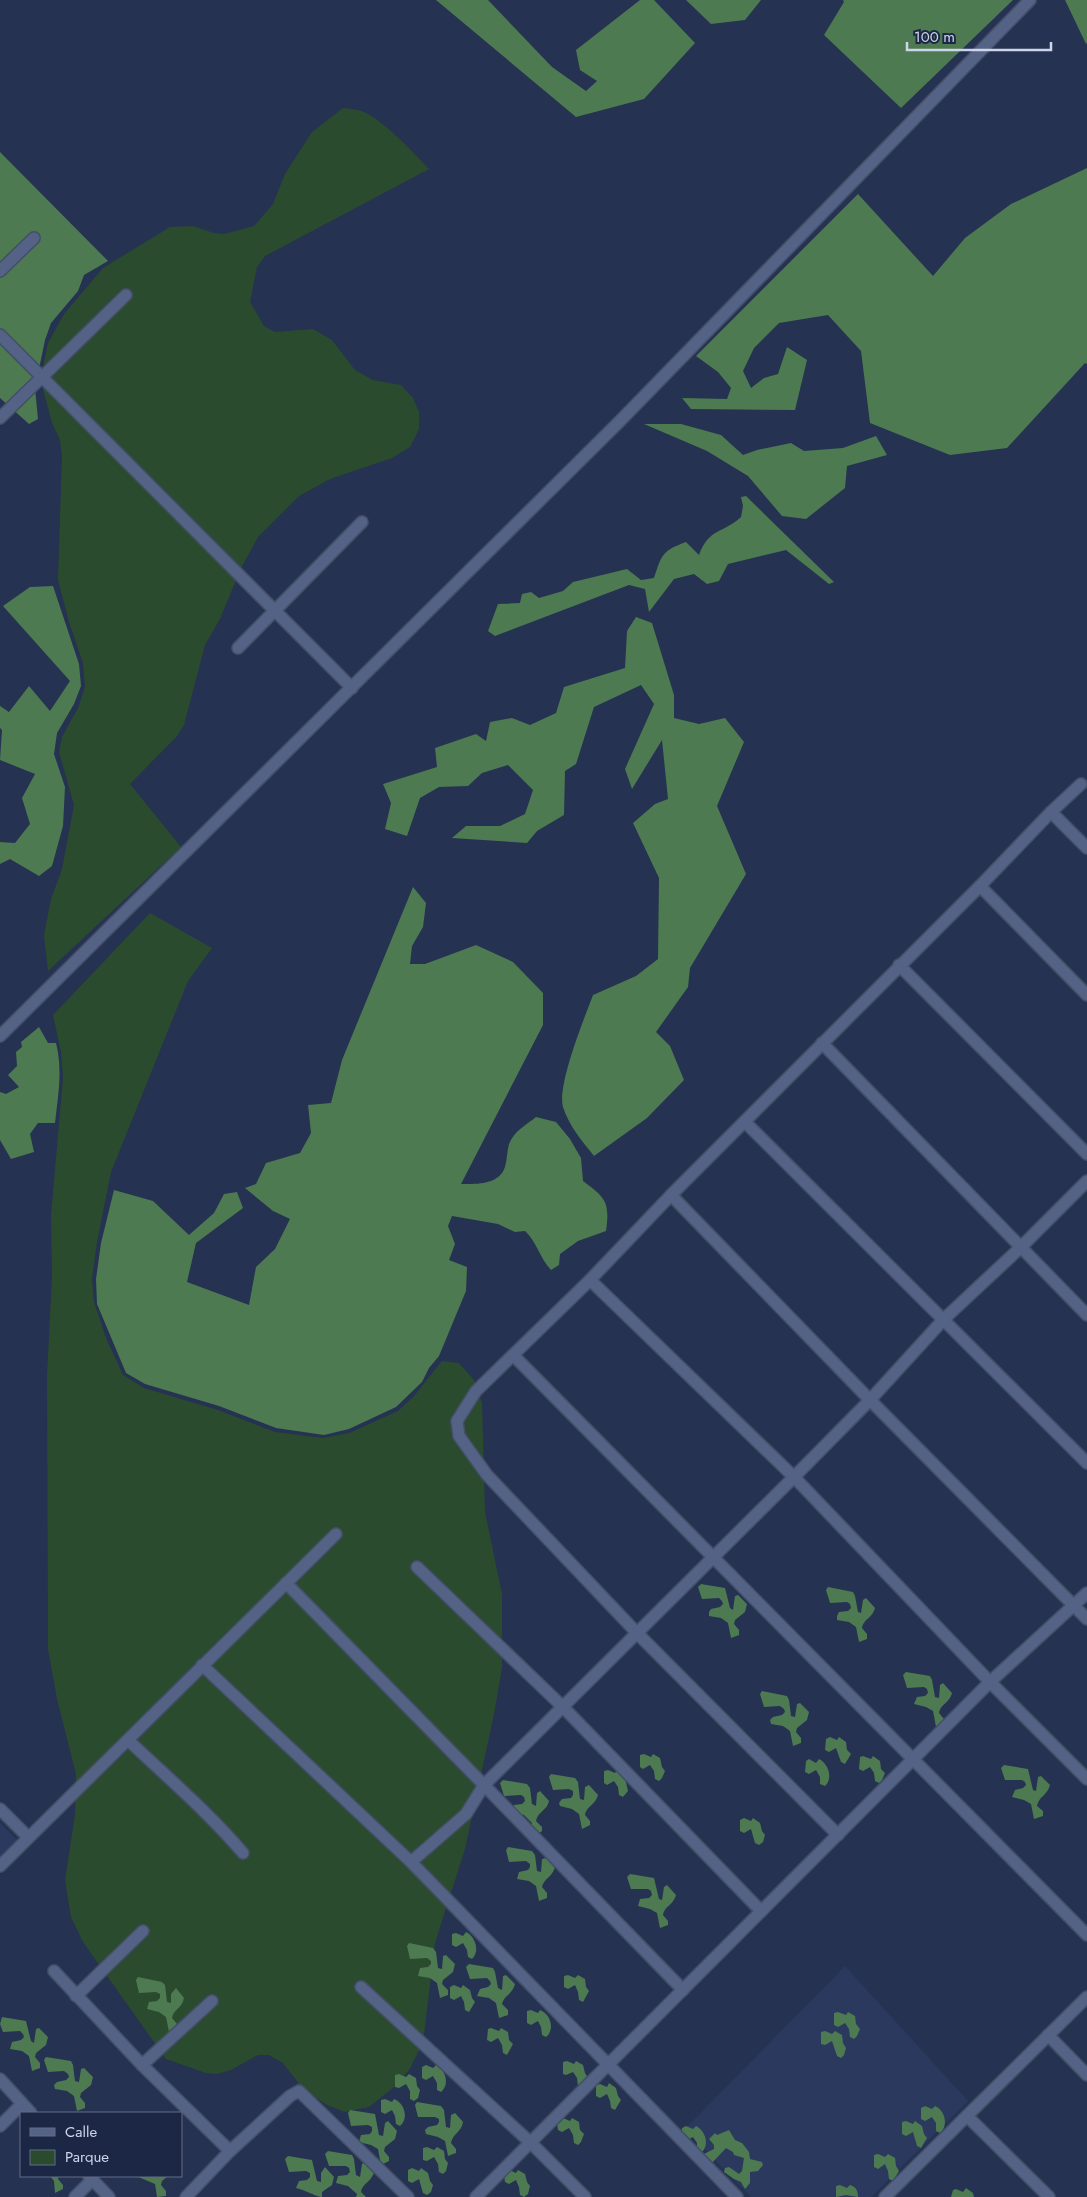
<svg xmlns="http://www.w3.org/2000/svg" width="1087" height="2197" font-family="Jost,sans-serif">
<rect width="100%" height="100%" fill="#253251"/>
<!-- built -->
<g fill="#2b395f">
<path d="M0 1823 18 1841 0 1859Z"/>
<path d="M845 1966 968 2101 871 2197H751L685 2129Z"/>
</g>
<!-- green -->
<g fill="#2b4b2e">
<path d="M343 108C348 109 353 109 358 110 378 114 415 154 429 169L265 256 257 267 250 302 264 326 275 332 313 329 332 340 355 370 373 380 401 385 413 398 419 412V429L410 447 392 458 330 479 299 496 258 537 241 568 220 619 205 645 184 725 177 736 130 784 181 847 48 971 44 935 51 899 62 869 74 805 59 752 62 737 78 708 85 687 83 663 69 622 58 580 62 456 60 440 52 423 43 389 44 362 48 343 64 314 103 268 170 227 193 226 214 233 224 234 254 226 273 204 285 174 312 132Z"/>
<path d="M150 913 212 948 188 981 111 1172 97 1242 92 1279 94 1302 106 1338 123 1375 144 1388 218 1410 275 1432 323 1438 349 1433 398 1411 414 1396 442 1361 459 1363 474 1380 482 1403 485 1512 502 1594V1668L494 1714 465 1849 435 1943 423 2043 409 2070 394 2087 369 2107 345 2112 327 2105 303 2089 283 2063 269 2055H258L231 2070 217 2074 206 2073 166 2059 83 1942 71 1917 65 1880 75 1815 76 1774 57 1699 48 1649 47 1375 52 1276 51 1215 63 1078 61 1052 53 1015Z"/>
</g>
<!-- forest -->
<g fill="#4d7a51">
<path d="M436 0H488L552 67 586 91 597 81 580 70 576 50 640 0H654L695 43 644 99 576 117Z"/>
<path d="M686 0H761L745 20 711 24Z"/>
<path d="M843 0H1013L901 108 824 35 844 2Z"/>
<path d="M1065 0H1087V43L1086 44Z"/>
<path d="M0 152 108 261 84 275 78 291 51 323 45 340 35 388 38 419 29 424 0 398Z"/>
<path d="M1087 168V364L1085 363 1007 448 950 455 870 423 861 351 828 315 779 323 754 348 743 371 751 388 764 378 778 374 787 347 807 360 795 410 691 409 682 398 727 399 731 388 718 372 696 356 858 194 933 276 965 238 1011 204Z"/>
<path d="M644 424H681L721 435 743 455 757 450 791 443 804 451 843 448 876 436 887 455 847 466 845 488 806 519 782 516 748 476 707 451Z"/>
<path d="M746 496 834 582 829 584 786 550 728 564 719 581 707 584 694 574 674 579 649 612 645 589 629 585 495 636 488 631 498 604 520 603 522 594 531 592 539 598 563 591 573 582 627 569 641 580 654 578C662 554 662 551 686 542L699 555C709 528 722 534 741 517L743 506 741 497Z"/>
<path d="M53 586 79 664 81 686 74 704 57 733 54 754 65 787 63 826 52 866 39 876 10 859 0 864V842L15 843 30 824 22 798 35 774 0 760 2 730 0 728V706L9 712 29 686 50 711 70 681 3 606 30 587Z"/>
<path d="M636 617 652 623 674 695V718L699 724 725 718 744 742 717 806 746 874 690 968 688 987 656 1032 670 1046 684 1080 647 1118 594 1156C582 1141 569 1126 563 1107 557 1085 584 1019 593 995L636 976 658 959 659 878 633 823 655 804 668 799 662 740 632 789 625 769 654 704 641 685 594 707 576 764 565 771 564 815 537 831 527 843 452 838 466 826H500L525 814 533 790 508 765 482 773 468 786 439 787 420 798 407 836 385 829 391 803 383 784 437 767 435 748 476 734 486 741 490 722 512 718 530 725 556 713 564 687 625 668 627 631Z"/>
<path d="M413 887 426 903 423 927 412 946 410 964H425L476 945 513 962 543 993V1025L461 1184C477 1184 499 1185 505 1167 507 1160 507 1151 509 1144 514 1131 526 1125 536 1117L556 1122 570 1139 581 1158 583 1181C606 1198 610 1202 606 1231L578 1241 560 1254 559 1265 551 1270C539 1257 537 1242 525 1231L515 1232 498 1224 452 1216 448 1226 455 1244 449 1260 467 1267 466 1291 439 1356 429 1368 422 1382 396 1407 349 1429 324 1435 276 1428 219 1406 145 1384 126 1373 97 1304 96 1279 101 1243 114 1190 153 1201 189 1235 214 1213 224 1194 237 1192 243 1208 196 1243 187 1282 249 1305 256 1267 275 1249 290 1219 273 1211 245 1188 256 1184 266 1163 300 1153 311 1133 308 1105 331 1103 342 1060Z"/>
<path d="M39 1027 48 1043H56C63 1070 58 1096 55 1123H38L30 1134 34 1152 11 1159 0 1140V1092L6 1094 19 1087 8 1075 17 1066 16 1052 22 1047 21 1042Z"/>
<path d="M701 1584 725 1588 730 1608 733 1610 735 1596 738 1595 747 1604 745 1612 735 1620 734 1624 739 1630V1635L731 1638 728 1623 721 1618 709 1616V1612L711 1609 720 1607 723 1604 722 1601 719 1598 702 1599 698 1587Z"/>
<path d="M828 1587 853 1592 855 1596 858 1612 861 1613 863 1600 866 1598 875 1608C872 1619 864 1618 862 1628L867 1634V1639L859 1642 856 1627 849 1622 837 1620V1616L839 1612 848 1611 851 1608 850 1604 847 1602 830 1603 826 1590Z"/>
<path d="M906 1672 930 1676 932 1680 935 1697 939 1698 940 1685 943 1683 952 1693C949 1704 941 1703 939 1713L944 1719V1723L936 1727 933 1711 926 1707 914 1704 917 1697 925 1696 928 1693 927 1689 924 1687 907 1688 903 1675Z"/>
<path d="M762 1691 787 1696 789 1700 791 1716 795 1717 797 1704 800 1703 809 1712 807 1720 797 1728 796 1732 801 1738V1743L793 1746 790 1731 783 1726 771 1724 770 1720 773 1717 782 1715 785 1712 784 1709 780 1706 764 1707 760 1694Z"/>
<path d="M830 1737 837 1740 839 1737 846 1742 847 1750 851 1754 845 1764 841 1762 836 1748 829 1752 825 1750 826 1739Z"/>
<path d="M644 1754 651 1757 653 1754 660 1758 662 1767 665 1771 662 1778 659 1781 655 1779 654 1771 650 1765 643 1769 640 1767V1755Z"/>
<path d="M863 1756 871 1759 873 1756 880 1761 881 1769 885 1773 882 1780 879 1783 875 1781 874 1773 870 1767 863 1771 859 1769 860 1757Z"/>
<path d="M809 1759 816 1763 819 1759C829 1764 833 1779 825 1786L820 1784V1777L816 1770 809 1774 805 1772 806 1761Z"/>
<path d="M1004 1765 1028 1769 1033 1790 1036 1791 1038 1777 1041 1776 1050 1785C1047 1796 1039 1796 1037 1806L1043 1811V1816L1034 1819 1031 1804 1024 1800 1012 1797 1015 1790 1023 1788 1026 1785 1025 1782 1022 1780H1005L1001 1768Z"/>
<path d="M608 1770 615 1773 617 1770 625 1778 628 1791 623 1797 619 1795 618 1787 614 1781 607 1785 604 1783V1771Z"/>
<path d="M551 1774 575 1778 578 1782 580 1799 584 1800 585 1787 589 1785 598 1795C595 1806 587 1805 585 1815L590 1821V1825L582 1829 579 1814 572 1809 560 1806 559 1803 562 1799 571 1798 573 1795V1791L569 1789 553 1790 549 1777Z"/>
<path d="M503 1780 527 1784 530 1788 532 1804 536 1806 537 1793 540 1791 549 1801C547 1811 538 1811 536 1821L542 1827V1831L538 1834 531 1827 532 1823 524 1815 511 1812 514 1805 522 1804 525 1801 524 1797 521 1795 504 1796 500 1783Z"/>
<path d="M744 1818 751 1821 753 1818 760 1823 762 1831 765 1835 763 1842 759 1845 755 1843 751 1829 744 1833 740 1831V1820Z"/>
<path d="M508 1847 532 1851 535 1855 537 1871 541 1872 542 1859 546 1858 555 1867C552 1878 544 1878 542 1887L547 1893V1898L539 1901 536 1886 529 1881 517 1879 519 1872 528 1870 530 1867V1864L526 1861 509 1862 506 1850Z"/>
<path d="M630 1874 654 1878 659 1899 662 1900 664 1887 667 1885 676 1895C673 1906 665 1905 663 1915L668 1921V1925L660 1928 657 1913 650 1909 638 1906 640 1899 649 1898 652 1895 651 1891 648 1889H631L627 1877Z"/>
<path d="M466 1932C476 1937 480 1952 472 1959L468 1957 467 1950 463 1943 456 1947 452 1945V1934L456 1933 463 1936Z"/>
<path d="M409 1943 433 1948 436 1952 438 1968 442 1969 443 1956 446 1955 455 1964 453 1972 443 1980 442 1984 448 1990V1995L440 1998 437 1983 430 1978 418 1976 420 1968 428 1967 431 1964V1961L427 1958 410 1959 407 1946Z"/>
<path d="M469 1964 493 1968 495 1972 498 1988 502 1990 503 1976 506 1975 515 1984C512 1995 504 1995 502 2004L508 2010V2015L499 2018 496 2003 489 1998 477 1996 480 1989 488 1987 491 1984 490 1981 487 1978 470 1979 466 1967Z"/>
<path d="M568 1975 575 1978 578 1975 585 1979 586 1987 589 1991 583 2002 579 2000 578 1992 575 1985 568 1989 564 1987V1976Z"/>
<path d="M138 1977 162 1982 165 1985 167 2002 171 2003V1994L176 1988 184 1998C182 2009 174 2008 172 2018L177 2024V2029L169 2032 166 2017 159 2012 147 2009 149 2002 157 2001 160 1998V1994L156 1992 139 1993 136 1980Z"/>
<path d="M454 1985 461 1988 463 1985 470 1990 472 1998 475 2002 469 2012 465 2010 464 2002 461 1996 454 2000 450 1998V1987Z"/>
<path d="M531 2010 538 2013 540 2010C551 2014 555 2030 546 2037L542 2035 541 2027 538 2021 531 2025 527 2023V2011Z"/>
<path d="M838 2012 846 2015 848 2012 855 2016 856 2024 860 2029 857 2036 854 2039 850 2037 849 2029 845 2023 838 2027 834 2025V2013Z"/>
<path d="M2 2017 26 2021 31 2041 34 2043 36 2029 39 2028 48 2037 46 2045 36 2053 35 2057 40 2063V2068L32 2071 29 2056 22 2051 10 2049 12 2042 21 2040 24 2037 23 2034 20 2031 3 2032 0 2024Z"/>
<path d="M491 2028 499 2031 501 2028 508 2032 509 2040 513 2044 507 2055 503 2053 502 2045 498 2038 491 2042 487 2040 488 2029Z"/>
<path d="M825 2031 832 2034 835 2031 842 2035 843 2043 846 2048 844 2055 841 2058 837 2056 832 2041 825 2045 821 2044V2032Z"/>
<path d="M46 2057 71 2061 73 2065 75 2081 79 2082 81 2069 84 2068 93 2077 91 2085 81 2093 80 2097 85 2103V2108L77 2111 74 2096 67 2091 55 2089 54 2085 57 2082 66 2080 69 2077 68 2074 64 2071 48 2072 44 2060Z"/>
<path d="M567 2061 574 2064 576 2061 583 2065 585 2073 588 2078 582 2088 578 2086 577 2078 573 2072 566 2075 563 2074V2062Z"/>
<path d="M426 2065 433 2068 436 2065C446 2070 450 2085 441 2092L437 2090V2083L433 2076 426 2080 422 2078V2067Z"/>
<path d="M399 2074 406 2077 409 2074 416 2078 417 2086 420 2090 418 2098 414 2101 410 2099V2091L406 2084 399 2088 395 2087V2075Z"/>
<path d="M609 2083 616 2088 618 2096 621 2100 615 2110 611 2108 610 2101 607 2094 600 2098 596 2096V2085L600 2084 607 2087Z"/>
<path d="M385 2099 392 2102 394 2099C405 2103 409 2119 400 2126L396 2124 395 2116 392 2110 385 2114 381 2112V2100Z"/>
<path d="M417 2102 441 2106 444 2110 446 2127 450 2128 451 2115 455 2113 463 2122C461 2133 453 2133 451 2143L456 2149V2153L448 2156 445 2141 438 2137 426 2134 425 2130 428 2127 437 2125 439 2122V2119L435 2117H418L415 2105Z"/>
<path d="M925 2106 932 2109 935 2106C945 2110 949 2126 940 2133L936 2131V2123L932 2117 925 2121 921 2119V2108Z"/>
<path d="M350 2110 375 2114 379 2135 383 2136 385 2123 388 2121 397 2131 395 2139 385 2147 384 2151 389 2157V2161L381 2165 378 2149 371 2145 359 2142 361 2135 370 2134 372 2131V2127L368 2125 351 2126 348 2113Z"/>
<path d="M563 2118 570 2121 572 2118 579 2122 580 2130 584 2134 581 2142 578 2145 574 2143 573 2135 569 2128 562 2132 558 2130 557 2123Z"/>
<path d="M906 2121 913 2124 915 2121 922 2126 924 2134 927 2138 921 2148 917 2146 913 2132 906 2136 902 2134V2122Z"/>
<path d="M686 2126 693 2129 696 2126C706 2131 710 2146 701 2153L697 2151V2143L693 2137 686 2141 681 2135 682 2128Z"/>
<path d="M729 2130 735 2140 742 2143 749 2152 750 2159 762 2162 763 2165 758 2171 750 2172V2183L745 2189 741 2182 734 2179 724 2172 725 2168 729 2167 739 2174 742 2171 744 2158 734 2155 733 2152 726 2148 711 2164 703 2158 704 2154 714 2149V2145L709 2139 715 2133 717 2135Z"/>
<path d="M427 2147 434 2150 437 2147 444 2151 445 2159 448 2163 446 2171 443 2174 439 2172 438 2164 434 2157 427 2161 423 2160V2148Z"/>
<path d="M328 2151 352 2155 354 2159 356 2175 360 2177 362 2164 365 2162 374 2172C371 2183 363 2182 361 2192L366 2197H356L357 2194 348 2186 336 2183 338 2176 347 2175 350 2172 349 2168 346 2166H329L325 2154Z"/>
<path d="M878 2154 885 2157 888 2154 895 2158 896 2166 899 2171 893 2181 889 2179 888 2171 885 2164 878 2169 874 2167V2155Z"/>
<path d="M288 2156 312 2160 317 2181 321 2182V2173L325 2167 334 2177 332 2185 322 2192V2197C317 2197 305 2190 296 2188L299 2181 307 2180 310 2177V2173L306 2171 289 2172 285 2159Z"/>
<path d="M412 2168 419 2171 421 2168 428 2173 430 2181 433 2185 431 2192 427 2195 423 2193 419 2179 412 2183 408 2181V2170Z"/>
<path d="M509 2170 516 2173 518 2170 525 2174 527 2182 530 2186 528 2194 524 2197 520 2195 519 2187 516 2180 509 2184 505 2182 504 2175Z"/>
<path d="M50 2176H59L58 2179 63 2185V2189L55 2193 54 2181Z"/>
<path d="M136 2176H168L162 2181 161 2185 166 2191V2196L157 2197 155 2184Z"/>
<path d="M840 2185 847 2188 850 2185C856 2187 858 2190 858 2197L846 2195 836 2197V2186Z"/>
<path d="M966 2188 973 2193 974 2197H951L953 2190 956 2189 963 2192Z"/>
</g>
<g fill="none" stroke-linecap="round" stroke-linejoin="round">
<defs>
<g id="minor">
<path d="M0 271 34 238"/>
<path d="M0 335 352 688"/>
<path d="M0 418 126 295"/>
<path d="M238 648 362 522"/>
<path d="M1081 784 1051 812 980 886 1087 995"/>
<path d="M1051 812 1087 848"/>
<path d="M899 965 1087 1154"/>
<path d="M0 1036 620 421 1030 0"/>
<path d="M822 1043 1087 1315"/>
<path d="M745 1122 1087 1463"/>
<path d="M671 1195 870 1400 1087 1619"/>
<path d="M514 1356 1087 1935"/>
<path d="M417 1567 563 1707 761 1911"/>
<path d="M286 1583 484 1785 466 1814 411 1862"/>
<path d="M1087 1593 990 1682 1087 1779"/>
<path d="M202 1665 411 1862 737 2197"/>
<path d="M128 1740C167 1777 208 1812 243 1853"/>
<path d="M0 1809 28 1837"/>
<path d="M838 1835 636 1632 487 1475 459 1436 457 1421 476 1391 590 1280 671 1195 980 886"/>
<path d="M0 1866 336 1534"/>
<path d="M54 1971 142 2065 230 2151"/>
<path d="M361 1987 531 2143 585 2197"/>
<path d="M683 1990 484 1785 794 1477 870 1400 944 1319 1020 1248 1087 1181"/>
<path d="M76 1996 143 1931"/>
<path d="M1048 2035 1087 2075"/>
<path d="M142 2065 212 2001"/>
<path d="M0 2079 31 2113"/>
<path d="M967 2116 1049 2197"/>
<path d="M0 2126 22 2104"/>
<path d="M89 2176 109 2197"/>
<path d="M75 2197 93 2179"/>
<path d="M186 2197 230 2151 290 2096 299 2091 408 2197"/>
<path d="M476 2197 990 1682 794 1477 590 1280"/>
<path d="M885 2197 1087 1997"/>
</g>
</defs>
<!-- minor casing -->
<use href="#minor" stroke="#434e68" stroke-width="14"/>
<!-- minor -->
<use href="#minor" stroke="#546285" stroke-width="11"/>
</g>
<!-- legend -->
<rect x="20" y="2112" width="162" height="65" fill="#1c2746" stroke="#626d87"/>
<rect x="30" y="2128" width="25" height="8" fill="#546285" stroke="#626d87"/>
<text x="65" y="2137" font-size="15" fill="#ccd5e9">Calle</text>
<rect x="30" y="2150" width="25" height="15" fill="#2b4b2e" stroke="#626d87"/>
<text x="65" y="2162" font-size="15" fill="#ccd5e9">Parque</text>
<!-- scale -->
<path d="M907 42v8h144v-8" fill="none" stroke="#ccd5e9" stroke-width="2.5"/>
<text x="914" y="42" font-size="15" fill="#ccd5e9" stroke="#1c2746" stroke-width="4" paint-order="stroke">100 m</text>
</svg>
